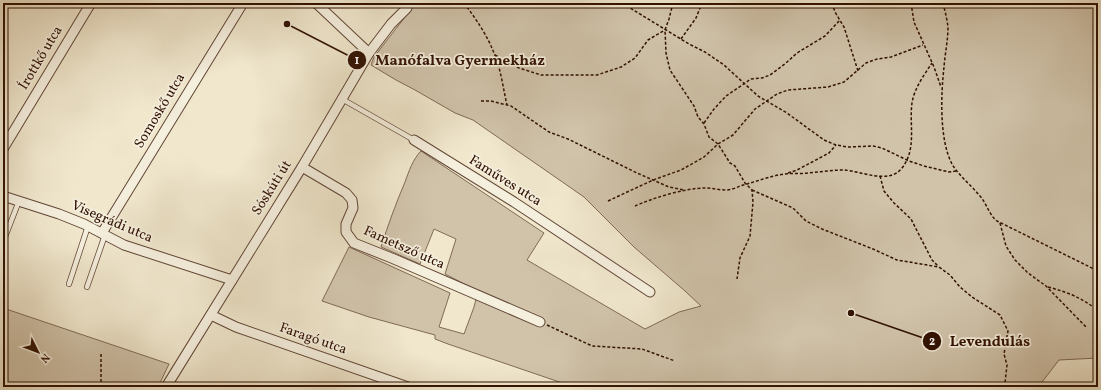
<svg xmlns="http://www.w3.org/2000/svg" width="1101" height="390" font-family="Vollkorn,serif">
<rect width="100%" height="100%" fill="#f0e7cd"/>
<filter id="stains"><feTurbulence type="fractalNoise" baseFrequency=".005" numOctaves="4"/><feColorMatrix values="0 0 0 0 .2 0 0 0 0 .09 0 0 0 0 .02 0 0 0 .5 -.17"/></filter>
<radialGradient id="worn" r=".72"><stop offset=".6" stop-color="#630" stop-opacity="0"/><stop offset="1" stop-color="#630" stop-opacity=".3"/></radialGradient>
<!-- green -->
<g fill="#d0c3aa" stroke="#806a56">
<path d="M409 3H1098V358L1059 360 1042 382 1036 387H574L448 344 435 339V335L369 317 322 301 349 247 450 293 439 327 464 334 474 307 478 291 445 274 456 239 434 229 420 264 381 247C388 225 396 203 405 182 409 171 413 159 421 151L544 233 527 260 645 329 679 312 701 306 685 291 634 247 584 197 473 120 455 113 415 90 396 80 371 65 374 57 412 8Z"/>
<path d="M3 308 9 310 169 364 158 387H3Z"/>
</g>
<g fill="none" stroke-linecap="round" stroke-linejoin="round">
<defs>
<g id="lane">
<path d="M342 99 414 140"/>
<path d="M3 242 19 201"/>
<path d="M69 284 88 226"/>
<path d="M87 287 105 235"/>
</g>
<g id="street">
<path d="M316 3 369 53"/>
<path d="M414 140 514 202 650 292"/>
<path d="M3 149 91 3"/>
<path d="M302 167 346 193 352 200 353 208 346 224V232L354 243 394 259 540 322"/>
<path d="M3 196 59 214 84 224 124 245 232 280"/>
<path d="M102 233 243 3"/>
<path d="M211 315 236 327 408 387"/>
<path d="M166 387 302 167 369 53 391 24 407 8"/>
</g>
</defs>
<!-- lane casing -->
<use href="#lane" stroke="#614635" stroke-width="6"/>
<!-- street casing -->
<use href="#street" stroke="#614635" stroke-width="11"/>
<!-- path -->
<g stroke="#311102" stroke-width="1.5" stroke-dasharray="3 2" stroke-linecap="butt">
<path d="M464 3C476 19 487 35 494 53 501 69 503 88 507 105"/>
<path d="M622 3 689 44 705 52 724 65 758 96 787 113 824 140 836 145 848 147 873 146 882 148 909 161 924 166 949 172 957 171"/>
<path d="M673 3 669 19 665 30 666 53 670 70 694 106 698 117 704 124 709 137 718 144 730 163 735 166 745 183 752 190 753 202 750 236 740 258 737 279"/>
<path d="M832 3 835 12 844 27 858 71"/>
<path d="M911 3 914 22 934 67 941 87"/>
<path d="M943 3C945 11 947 19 948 27 948 40 945 54 944 67 941 94 939 139 952 164 959 176 971 185 980 196 987 204 989 215 997 221L1098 271"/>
<path d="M681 39 696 18 702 3"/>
<path d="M495 55 519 68 541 75H597L621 67 635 58 648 40 665 30"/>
<path d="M481 101H491L511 106 549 132 568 139 637 173 669 187 684 190"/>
<path d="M704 123 714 109 726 96 751 79 762 78 770 75 786 63 797 53 825 36 840 20"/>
<path d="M788 173 797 170 829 153 836 145"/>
<path d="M880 176 884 191 894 203 911 219 932 260 938 266"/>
<path d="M752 190 793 208 806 221 822 229 873 249 897 260 939 267 950 275 960 287 972 297 1000 315 1008 331 1004 354 1007 365 1005 383 1002 387"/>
<path d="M608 201 653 180 681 170 704 157 718 144 733 135 755 109 777 94 788 90 828 87 844 82 866 63 877 59 891 57 923 45"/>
<path d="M635 206C653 198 685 188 705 188 712 188 719 190 726 190 731 190 736 188 740 186 755 182 770 176 784 174 792 173 800 174 808 173 820 172 832 170 844 170 861 171 889 185 902 168 917 149 909 125 912 103 914 89 924 75 932 63"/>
<path d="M1000 223 1006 246 1015 260 1028 273 1046 286 1087 328"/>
<path d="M1048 287C1067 292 1083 298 1098 311"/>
<path d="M547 325 592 346 642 349 675 361"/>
<path d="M101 387V352"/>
</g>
<!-- lane -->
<use href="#lane" stroke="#f5efde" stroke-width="4.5"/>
<!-- street -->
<use href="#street" stroke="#f5efde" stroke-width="9"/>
</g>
<g text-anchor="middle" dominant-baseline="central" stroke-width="3.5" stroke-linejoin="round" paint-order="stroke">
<!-- street labels -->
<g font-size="14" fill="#311102" stroke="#f5efde">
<text transform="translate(41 58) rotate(-59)">Írottkő utca</text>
<text transform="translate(160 111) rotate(-59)">Somoskő utca</text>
<text transform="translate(505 181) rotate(32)">Faműves utca</text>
<text transform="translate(272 188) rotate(-58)">Sóskúti út</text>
<text transform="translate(112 222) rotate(23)">Visegrádi utca</text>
<text transform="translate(404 248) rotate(24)">Fametsző utca</text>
<text transform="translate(313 339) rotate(19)">Faragó utca</text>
</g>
</g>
<!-- callouts -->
<path fill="none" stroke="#311102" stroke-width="1.5" d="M287 24L357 60M851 313L932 341"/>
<g fill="#311102" stroke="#f5efde" stroke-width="1.5">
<circle cx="287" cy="24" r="4"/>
<circle cx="851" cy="313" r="4"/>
<circle cx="357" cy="60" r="10"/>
<circle cx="932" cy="341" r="10"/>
</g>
<g font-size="12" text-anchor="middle" font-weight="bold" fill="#fff">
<text x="357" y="64">1</text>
<text x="932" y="345">2</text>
</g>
<g font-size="15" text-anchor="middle" font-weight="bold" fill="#311102" stroke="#f5efde" stroke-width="3.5" stroke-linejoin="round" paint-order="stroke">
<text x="460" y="65">Manófalva Gyermekház</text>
<text x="990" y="346">Levendulás</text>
</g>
<!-- margin -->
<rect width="1101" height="390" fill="none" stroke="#f0e7cd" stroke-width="16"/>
<rect x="4" y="4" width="1093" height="382" fill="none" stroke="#311102" stroke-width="2"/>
<rect x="8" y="8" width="1085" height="374" fill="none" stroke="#311102"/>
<!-- north arrow -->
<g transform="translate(38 352) rotate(132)" stroke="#f5efde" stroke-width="3" paint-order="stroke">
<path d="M0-3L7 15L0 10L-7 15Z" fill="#311102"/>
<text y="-6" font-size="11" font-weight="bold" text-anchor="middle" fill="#311102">N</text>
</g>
<rect width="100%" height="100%" filter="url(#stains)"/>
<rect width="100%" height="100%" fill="url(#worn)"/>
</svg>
